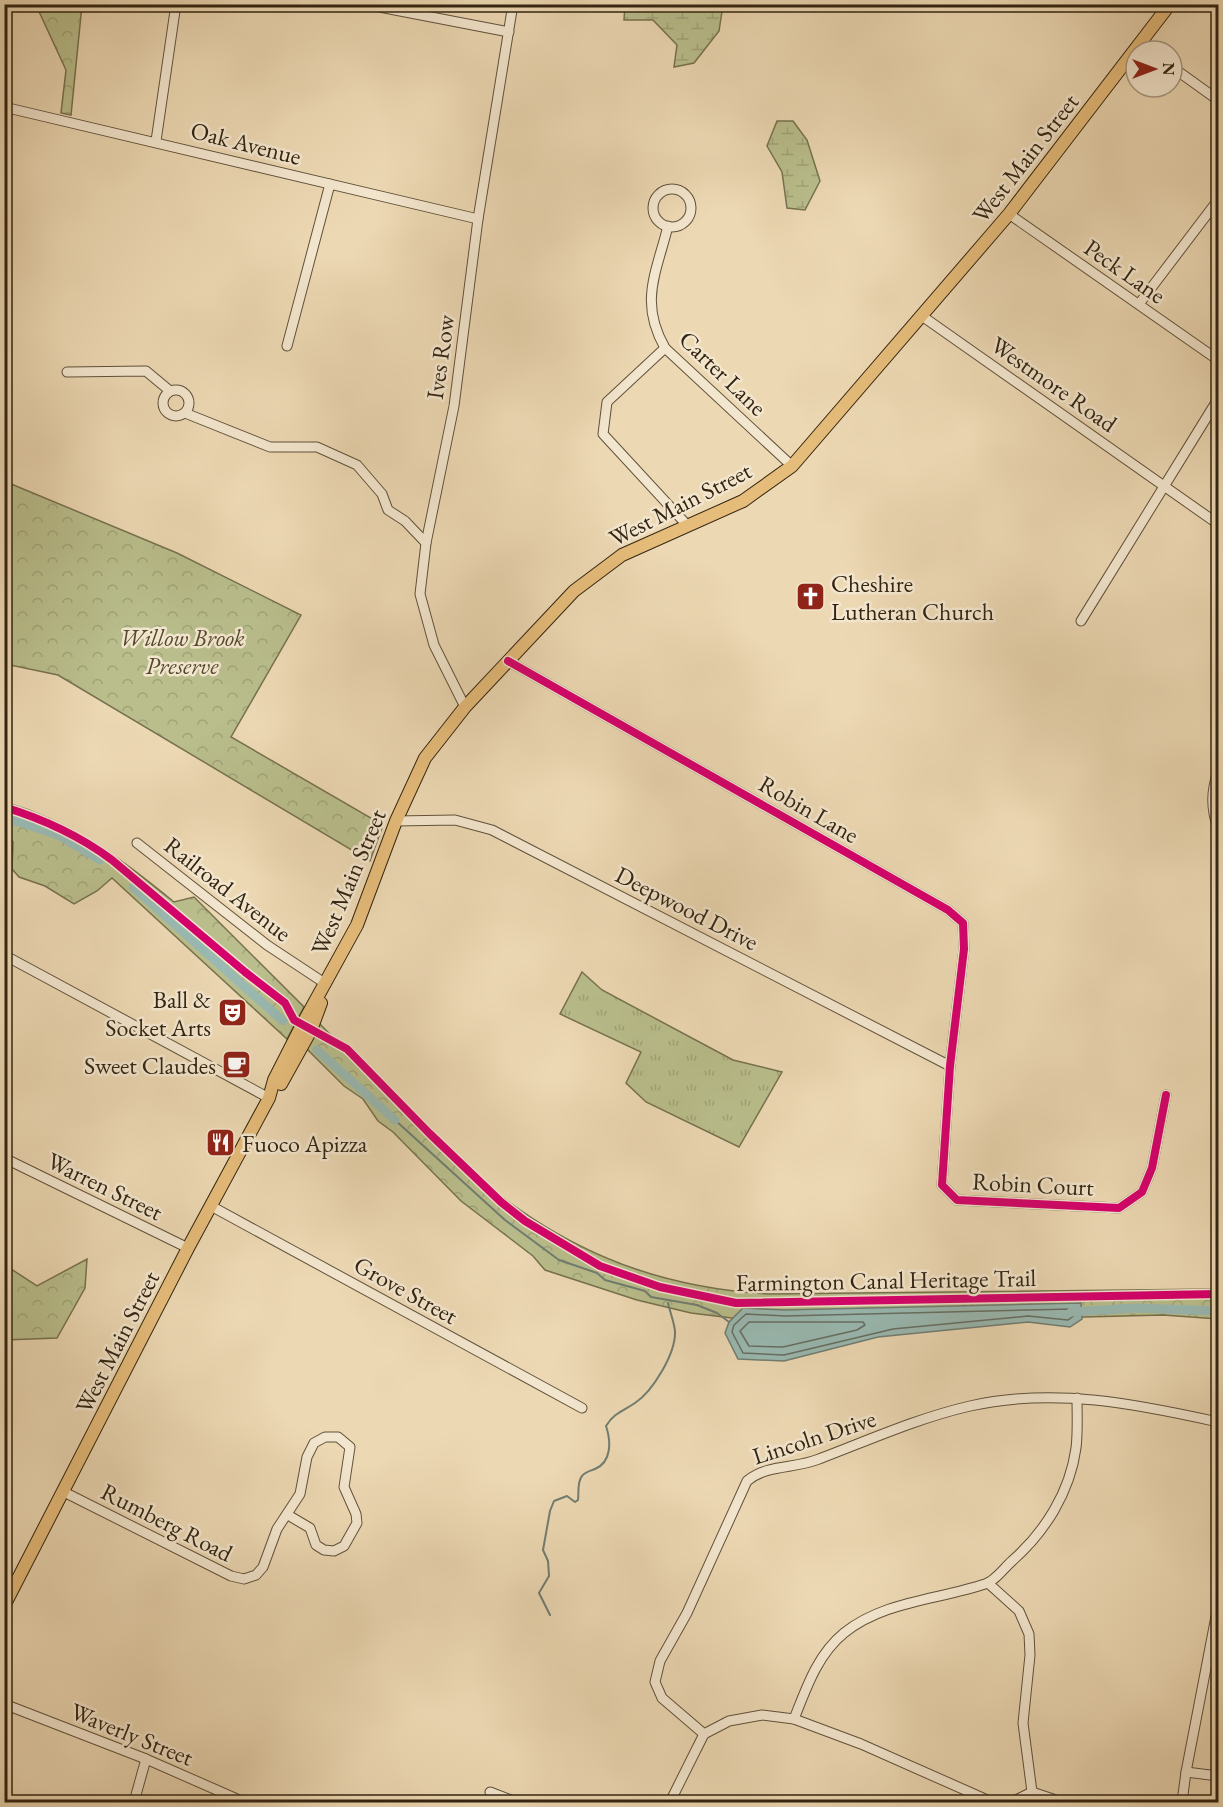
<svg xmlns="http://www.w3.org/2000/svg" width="1223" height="1807" font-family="'EB Garamond',serif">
<defs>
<pattern id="grass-tufts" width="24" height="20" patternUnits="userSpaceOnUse" patternTransform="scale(1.5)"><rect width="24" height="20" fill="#b9be8c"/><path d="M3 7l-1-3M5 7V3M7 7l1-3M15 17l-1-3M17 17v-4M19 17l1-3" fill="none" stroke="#a0a378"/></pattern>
<pattern id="forest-crowns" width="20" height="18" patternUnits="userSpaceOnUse" patternTransform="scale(1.5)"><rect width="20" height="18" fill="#b9be8c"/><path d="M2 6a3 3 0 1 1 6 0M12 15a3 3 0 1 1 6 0" fill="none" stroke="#a0a378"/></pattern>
<pattern id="wetland-marsh" width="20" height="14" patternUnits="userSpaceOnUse" patternTransform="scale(1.5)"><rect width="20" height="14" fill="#b9be8c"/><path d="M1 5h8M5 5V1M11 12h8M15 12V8" fill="none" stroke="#a0a378"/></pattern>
</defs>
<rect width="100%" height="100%" fill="#ecd8b3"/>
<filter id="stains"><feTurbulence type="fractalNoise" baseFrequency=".00333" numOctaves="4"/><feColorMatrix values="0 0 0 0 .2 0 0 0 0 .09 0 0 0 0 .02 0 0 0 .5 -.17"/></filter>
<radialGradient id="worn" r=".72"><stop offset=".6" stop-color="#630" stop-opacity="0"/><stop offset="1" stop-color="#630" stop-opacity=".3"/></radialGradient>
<!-- grass -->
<path fill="url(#grass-tufts)" stroke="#76714e" stroke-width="1.5" d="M582 972 602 990 733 1060 782 1072 739 1147 646 1102 626 1083 641 1052 560 1014Z"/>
<!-- forest -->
<g fill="url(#forest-crowns)" stroke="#76714e" stroke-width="1.5">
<path d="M36 5H82L71 115 61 113 66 70Z"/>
<path d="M4 481 177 553 301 615 231 737 383 825 370 861 58 675 5 664Z"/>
<path d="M5 802C73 822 120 858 174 902L194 897 304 1007 287 1039 112 878 97 891 74 904 45 886 19 877 12 869 13 842 5 831Z"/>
<path d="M318 1022C457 1164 554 1281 768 1294L1218 1289V1319L1163 1315 897 1322 748 1320 691 1313 637 1300 545 1270 533 1256 461 1201 393 1132 378 1121 363 1099 344 1086 305 1047Z"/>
<path d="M87 1259 85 1288 57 1338 5 1340V1265L37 1286Z"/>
</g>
<!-- wetland -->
<g fill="url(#wetland-marsh)" stroke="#76714e" stroke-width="1.5">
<path d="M723 5 719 31 694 63 674 67 677 45 653 20H624L625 5Z"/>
<path d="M777 121H793L807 140 820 181 805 210 787 208 782 172 767 146Z"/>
</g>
<!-- water -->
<path fill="#99b9b2" stroke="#707d72" stroke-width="1.5" d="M1081 1303 1082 1319 1070 1327 1028 1322 878 1337 784 1361 738 1359 725 1333 729 1322 743 1308 784 1310Z"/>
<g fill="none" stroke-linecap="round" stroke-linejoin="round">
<!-- shore -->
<g stroke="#666e62" stroke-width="1.5">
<path d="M1072 1309 1075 1315 1068 1320 1028 1316 893 1329 784 1355 743 1353 732 1332 734 1325 746 1314 785 1316Z"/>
<path d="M749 1322H863L865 1325 857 1330 783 1347 749 1346 740 1331Z"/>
</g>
<!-- stream -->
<g stroke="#707d72" stroke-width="2">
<path d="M395 1120 505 1220 559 1260 597 1273 605 1280 645 1291 651 1297 697 1305 717 1313 729 1322"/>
<path d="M550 1615 539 1593 549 1576 548 1561 543 1550 550 1511 554 1501 567 1496 575 1502 578 1500C579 1492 577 1482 582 1476 585 1472 590 1471 595 1469 612 1462 611 1441 606 1426 614 1413 623 1411 635 1403 653 1391 676 1353 675 1331 674 1322 670 1312 668 1303"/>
</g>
<!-- canal -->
<g stroke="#99b9b2" stroke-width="9">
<path d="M4 817 58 835 100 860"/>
<path d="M133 887 283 1021"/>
<path d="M317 1050 395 1120"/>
<path d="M1071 1312 1136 1308 1218 1311"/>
</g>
<defs>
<g id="minor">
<path d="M364 4 509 32"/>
<path d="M1140 44 1150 51"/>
<path d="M1172 67 1218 100"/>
<path d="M4 107 478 219"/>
<path d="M156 141 176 4"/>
<circle cx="672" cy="208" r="19"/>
<path d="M1009 214 1218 360"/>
<path d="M668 226C656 274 639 302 665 348L792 466"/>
<path d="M1139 304 1218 200"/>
<path d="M922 316 1218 524"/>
<path d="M287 346 330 184"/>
<path d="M665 348 607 402 603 434 687 525"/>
<path d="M67 372 146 371 170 391"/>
<circle cx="176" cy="403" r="13"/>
<path d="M185 413 270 447H317L357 465 382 494 388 510 405 521 426 543"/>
<path d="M1081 621 1218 399"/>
<path d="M508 661 948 910 963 923 964 949 950 1066 942 1185 957 1200 1119 1208 1142 1192 1152 1168 1166 1095"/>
<path d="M465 707 434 645 420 594 426 543 454 406 478 219 513 4"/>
<path d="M1218 771C1211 792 1211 808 1218 829"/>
<path d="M396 821 455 820 492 830 950 1066"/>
<path d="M137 843 267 945 326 984"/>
<path d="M4 955 269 1098"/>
<path d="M4 1158 188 1248"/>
<path d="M211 1206 582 1408"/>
<path d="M64 1492 231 1576 244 1579 256 1575 263 1567 277 1529 300 1494 307 1457 314 1443 325 1437H338L350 1447 344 1487 356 1514 357 1523 344 1546 334 1551 324 1550 316 1545 310 1528 288 1515"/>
<path d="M988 1583 1019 1611 1029 1634 1030 1655 1023 1723 1032 1792"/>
<path d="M4 1704 146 1759 244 1802"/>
<path d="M794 1719C806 1689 817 1655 844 1633 884 1601 937 1600 985 1584 995 1581 1004 1568 1012 1561 1045 1532 1070 1492 1076 1448 1078 1432 1077 1414 1077 1398"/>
<path d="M704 1734 662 1698 655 1682 660 1661 687 1613 747 1481C767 1464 795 1469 819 1459 869 1440 918 1418 970 1406 1054 1387 1137 1404 1218 1422"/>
<path d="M704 1734 729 1721 762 1715 794 1719 861 1744 992 1802"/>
<path d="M1186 1772 1218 1776"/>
<path d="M490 1792 516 1802"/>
<path d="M1032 1792 1059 1801 1075 1802"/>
<path d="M134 1802 146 1759"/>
<path d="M670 1802 704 1734"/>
<path d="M1012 1802 1032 1792"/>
<path d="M1182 1802 1186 1772 1218 1606"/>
</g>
<g id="major">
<path d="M281 1084 311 1030 321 1003"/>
<path d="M4 1606 188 1248 269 1098 274 1080 302 1025 357 925 396 821 425 758 465 707 574 591 622 555 743 501 792 466 1009 214 1170 4"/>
</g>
</defs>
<!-- minor casing -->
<use href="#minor" stroke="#60513a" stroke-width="11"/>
<!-- major casing -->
<use href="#major" stroke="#322411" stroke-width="14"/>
<!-- minor -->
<use href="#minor" stroke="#f3e6ce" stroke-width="9"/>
<!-- major -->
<use href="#major" stroke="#e6bc7a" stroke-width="12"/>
<defs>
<g id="cycleway">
<path d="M508 661 948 910 963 923 964 949 950 1066 942 1185 957 1200 1119 1208 1142 1192 1152 1168 1166 1095"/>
<path d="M4 807C43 819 80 836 112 860L245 972 285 1003 294 1020 347 1049 429 1133 501 1202 525 1221 600 1266 660 1287 736 1303 1218 1294"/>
</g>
</defs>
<!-- cycleway casing -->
<use href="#cycleway" stroke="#f3e6ce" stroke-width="11"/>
<!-- cycleway -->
<use href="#cycleway" stroke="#d6006c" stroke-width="8"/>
</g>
<!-- icons -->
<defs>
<symbol id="church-square" viewBox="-11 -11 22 22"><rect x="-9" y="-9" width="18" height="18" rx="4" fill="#8f2418" stroke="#f3e6ce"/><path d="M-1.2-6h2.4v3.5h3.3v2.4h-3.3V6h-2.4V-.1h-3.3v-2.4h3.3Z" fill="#fff"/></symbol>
<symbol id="theatre-square" viewBox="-11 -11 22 22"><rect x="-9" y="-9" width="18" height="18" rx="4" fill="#8f2418" stroke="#f3e6ce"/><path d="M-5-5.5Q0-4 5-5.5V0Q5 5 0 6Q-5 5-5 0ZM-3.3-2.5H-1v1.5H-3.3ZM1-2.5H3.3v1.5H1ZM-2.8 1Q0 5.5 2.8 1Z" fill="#fff"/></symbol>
<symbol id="cafe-square" viewBox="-11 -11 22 22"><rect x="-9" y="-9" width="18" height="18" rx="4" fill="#8f2418" stroke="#f3e6ce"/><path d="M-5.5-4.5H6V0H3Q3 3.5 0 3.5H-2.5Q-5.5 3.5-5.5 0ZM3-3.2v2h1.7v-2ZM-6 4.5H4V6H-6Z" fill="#fff"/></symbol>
<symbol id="restaurant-square" viewBox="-11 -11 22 22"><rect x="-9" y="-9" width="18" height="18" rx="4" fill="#8f2418" stroke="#f3e6ce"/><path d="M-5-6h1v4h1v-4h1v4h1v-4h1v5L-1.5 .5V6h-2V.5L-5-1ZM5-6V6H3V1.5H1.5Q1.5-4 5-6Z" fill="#fff"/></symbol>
</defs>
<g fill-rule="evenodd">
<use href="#church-square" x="794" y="580" width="33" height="33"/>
<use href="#theatre-square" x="216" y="996" width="33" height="33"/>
<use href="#cafe-square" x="220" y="1048" width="33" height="33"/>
<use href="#restaurant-square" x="204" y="1126" width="33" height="33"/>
</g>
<g text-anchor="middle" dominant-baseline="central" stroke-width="5" stroke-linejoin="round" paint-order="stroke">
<!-- street labels -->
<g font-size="24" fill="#322411" stroke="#f3e6ce">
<text transform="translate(246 143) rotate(14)">Oak Avenue</text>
<text transform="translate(1025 158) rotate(-52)">West Main Street</text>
<text transform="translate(1125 271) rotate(35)">Peck Lane</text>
<text transform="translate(440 357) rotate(-82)">Ives Row</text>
<text transform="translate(723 373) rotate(44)">Carter Lane</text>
<text transform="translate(1054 384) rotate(35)">Westmore Road</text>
<text transform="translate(680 504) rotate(-27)">West Main Street</text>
<text transform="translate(809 809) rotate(30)">Robin Lane</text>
<text transform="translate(348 882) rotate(-67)">West Main Street</text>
<text transform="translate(228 889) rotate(38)">Railroad Avenue</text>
<text transform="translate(687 908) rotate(27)">Deepwood Drive</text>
<text transform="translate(1033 1184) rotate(3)">Robin Court</text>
<text transform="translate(105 1186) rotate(26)">Warren Street</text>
<text transform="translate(886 1280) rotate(-1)">Farmington Canal Heritage Trail</text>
<text transform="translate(406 1290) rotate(29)">Grove Street</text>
<text transform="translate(117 1342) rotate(-63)">West Main Street</text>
<text transform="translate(814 1437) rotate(-18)">Lincoln Drive</text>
<text transform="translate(167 1522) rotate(27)">Rumberg Road</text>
<text transform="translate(132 1734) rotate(22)">Waverly Street</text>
</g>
<!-- poi labels -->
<g font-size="24" fill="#322411" stroke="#f3e6ce" text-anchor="start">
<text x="831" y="583">Cheshire<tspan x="831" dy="28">Lutheran Church</tspan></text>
<text x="211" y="999" text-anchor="end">Ball &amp;<tspan x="211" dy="28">Socket Arts</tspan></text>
<text x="216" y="1065" text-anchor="end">Sweet Claudes</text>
<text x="242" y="1143">Fuoco Apizza</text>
</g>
<!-- park labels -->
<g font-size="24" font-style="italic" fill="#544a30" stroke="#f3e6ce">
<text x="182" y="637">Willow Brook<tspan x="182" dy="28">Preserve</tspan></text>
</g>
</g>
<!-- margin -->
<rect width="1223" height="1807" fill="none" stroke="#ecd8b3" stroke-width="24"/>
<rect x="6" y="6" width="1211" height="1795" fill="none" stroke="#322411" stroke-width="3"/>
<rect x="12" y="12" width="1199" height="1783" fill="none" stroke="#322411" stroke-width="1.5"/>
<!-- north arrow -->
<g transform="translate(1154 69) rotate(90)"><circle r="28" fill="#f3e6ce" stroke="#a69882" stroke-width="1.5"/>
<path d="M0-4.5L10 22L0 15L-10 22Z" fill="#8f2418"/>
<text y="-9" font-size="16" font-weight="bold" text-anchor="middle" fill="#322411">N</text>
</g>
<rect width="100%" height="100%" filter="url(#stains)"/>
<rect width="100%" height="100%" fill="url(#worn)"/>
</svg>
